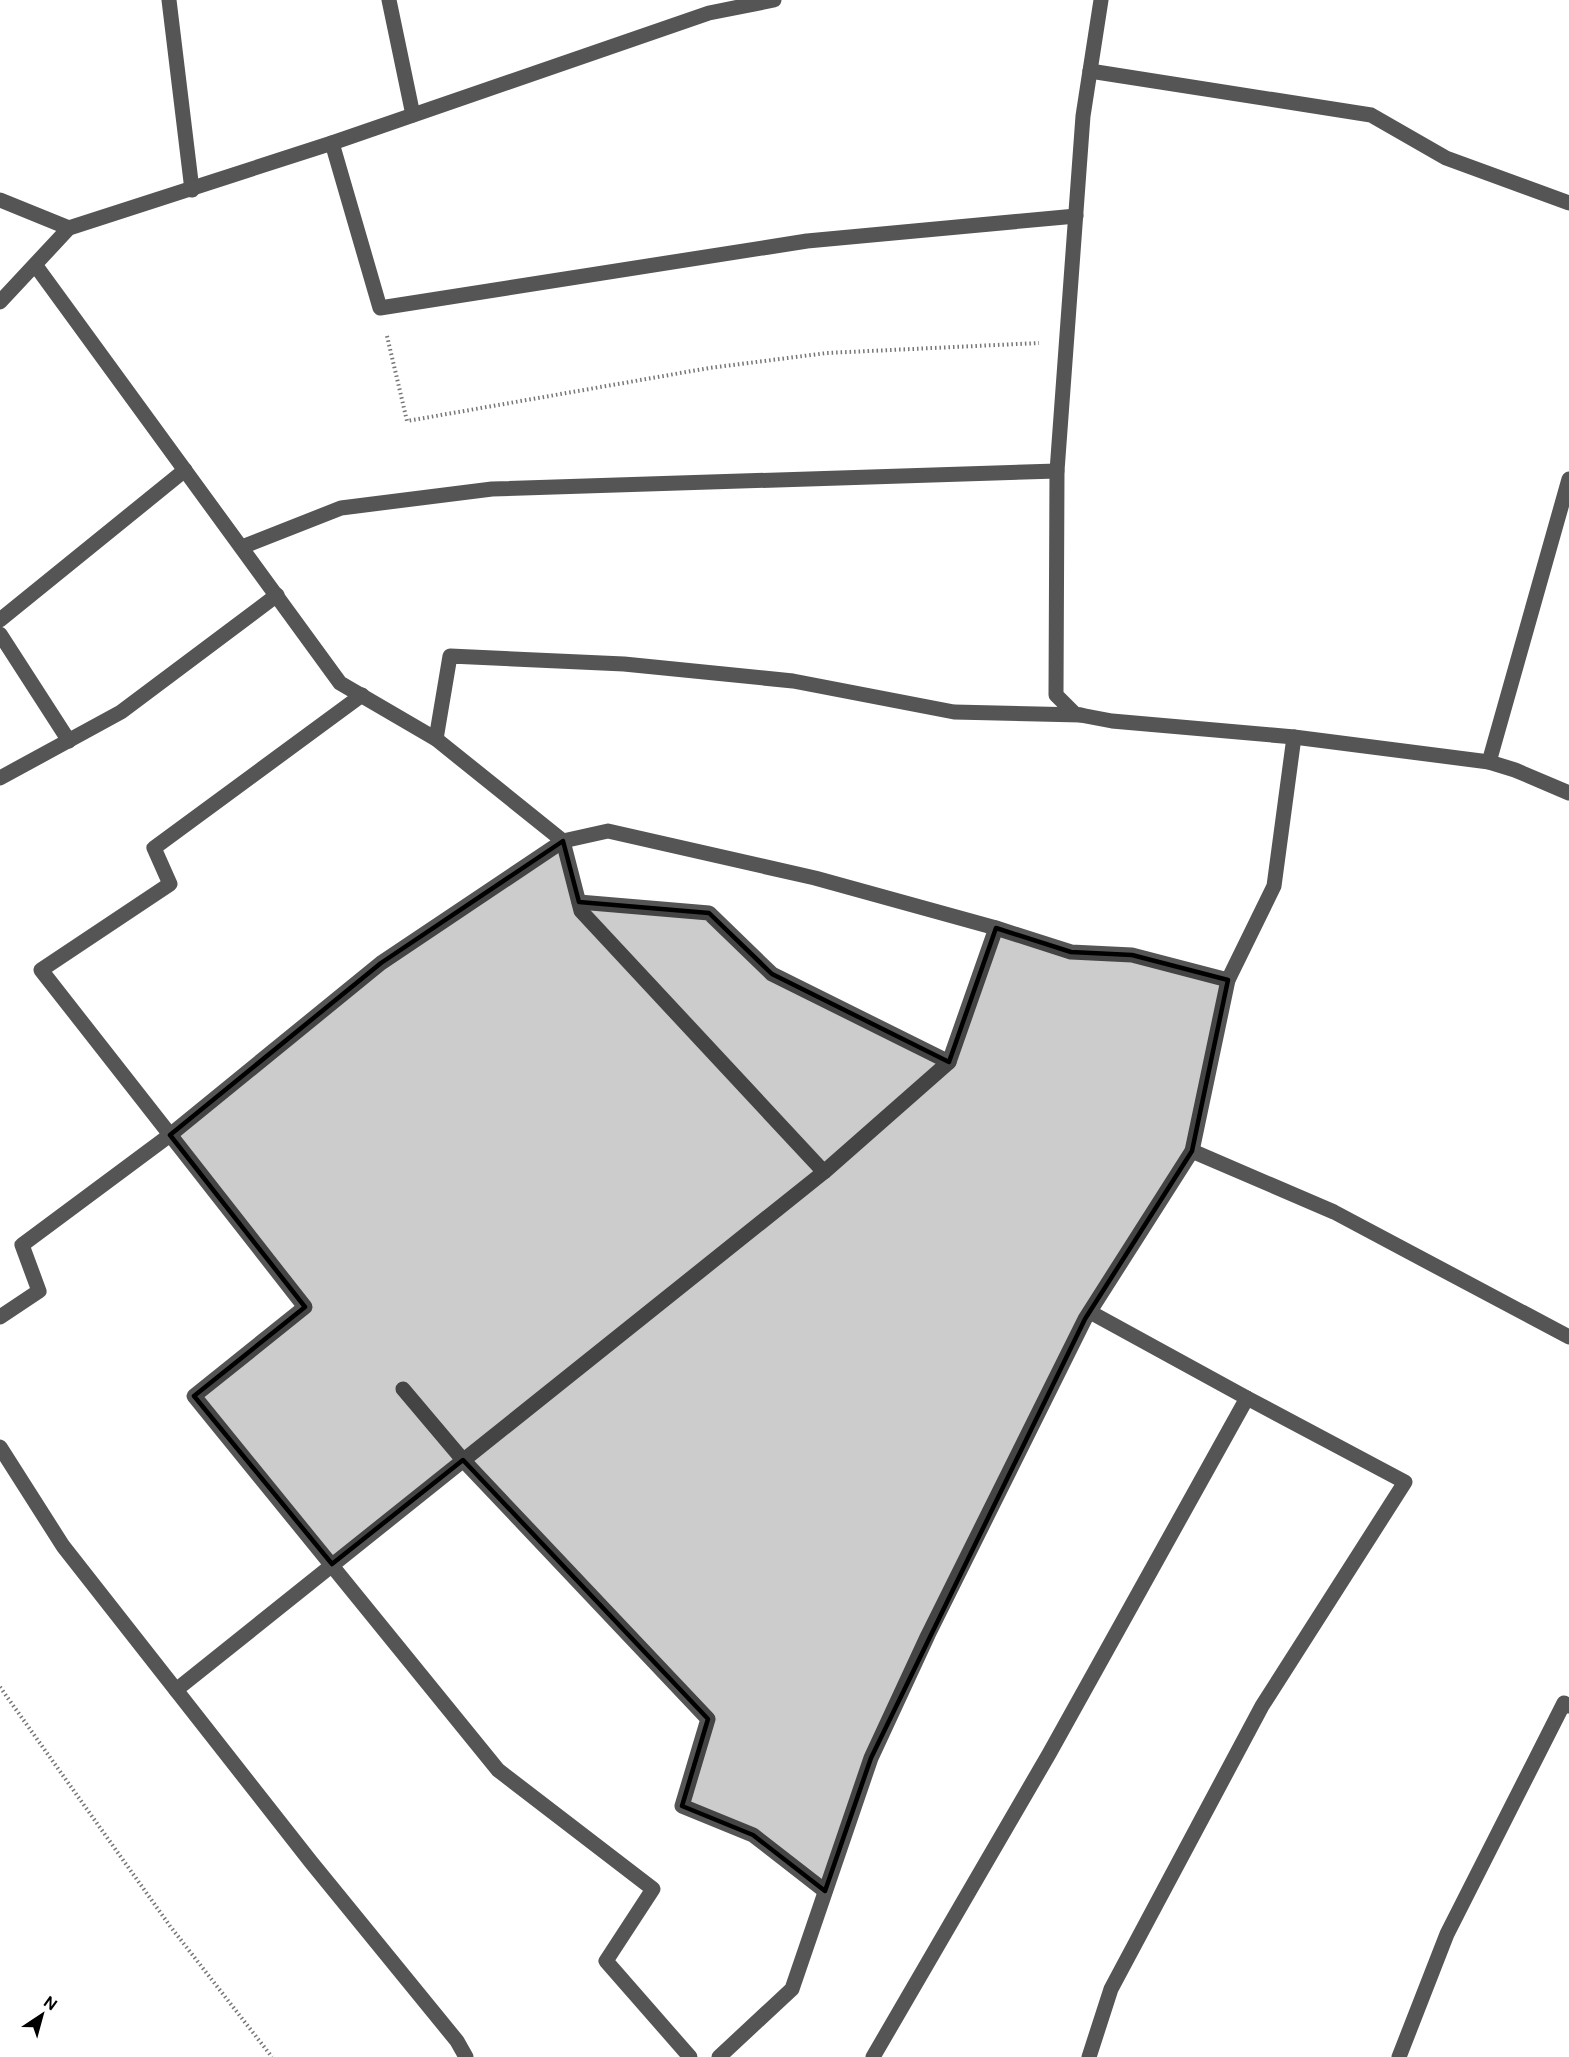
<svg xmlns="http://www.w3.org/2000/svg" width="1569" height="2057" font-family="'DM Sans',sans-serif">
<rect width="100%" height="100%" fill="#fff"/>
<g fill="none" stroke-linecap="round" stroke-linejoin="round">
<!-- path -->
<g stroke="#777" stroke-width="4" stroke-dasharray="1.5 3" stroke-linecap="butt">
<path d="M387 336 407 421 709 368 827 353 1039 343"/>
<path d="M0 1687 170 1926 272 2057"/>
</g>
<!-- minor -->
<g stroke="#555" stroke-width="15">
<path d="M169 0 192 190"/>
<path d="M389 0 413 115"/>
<path d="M1101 0 1083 116 1057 471 1056 695 1075 714 1112 721 1294 737 1489 762 1515 770 1569 793"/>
<path d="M1090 71 1371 115 1446 158 1569 203"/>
<path d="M332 143 380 308 807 241 1076 216"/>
<path d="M0 200 69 228"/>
<path d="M36 266 340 683 436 739 563 841 581 911 824 1172"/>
<path d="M0 302 69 228 332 143 709 13 774 0"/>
<path d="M242 547 341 508 492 489 1057 471"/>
<path d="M0 620 185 470"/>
<path d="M0 634 69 741"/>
<path d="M362 695 154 848 170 884 41 970 305 1307 194 1396 498 1770 653 1889 606 1961 690 2057"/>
<path d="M436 739 450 656 624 664 793 681 954 712 1081 715"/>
<path d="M1489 762 1569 479"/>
<path d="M0 778 121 712 277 595"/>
<path d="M579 902 709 913 772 974 949 1062"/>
<path d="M1192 1151 1334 1212 1569 1337"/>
<path d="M0 1317 39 1291 22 1245 170 1135 381 963 563 841 608 831 815 878 996 928 1071 952 1132 955 1228 980"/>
<path d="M403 1389 463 1460 708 1719 682 1806 753 1835 825 1891"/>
<path d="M0 1447 63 1546 311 1862 457 2041 466 2057"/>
<path d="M176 1690 824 1172 949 1062 996 928"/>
<path d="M719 2057 792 1989 871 1758 928 1635 1085 1319 1192 1151 1228 980 1274 886 1294 737"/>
<path d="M873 2057 1049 1754 1247 1398 1090 1312"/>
<path d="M1089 2057 1111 1989 1262 1706 1405 1482 1247 1398"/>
<path d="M1399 2057 1447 1934 1564 1703 1569 1706"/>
</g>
</g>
<!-- marked area -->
<path fill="#000" fill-opacity="0.2" stroke="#000" stroke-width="4.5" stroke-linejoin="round" d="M563 841 579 902 709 913 772 974 949 1062 996 928 1071 952 1132 955 1228 980 1192 1151 1085 1319 871 1758 825 1891 753 1835 682 1806 708 1719 463 1460 332 1564 194 1396 305 1307 170 1135 381 963Z"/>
<!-- north arrow -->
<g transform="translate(42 2015) rotate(36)" stroke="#ffffff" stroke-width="4.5" paint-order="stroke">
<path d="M0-4.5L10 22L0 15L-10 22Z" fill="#000000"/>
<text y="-9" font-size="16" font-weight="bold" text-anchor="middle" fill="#000000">N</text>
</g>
</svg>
